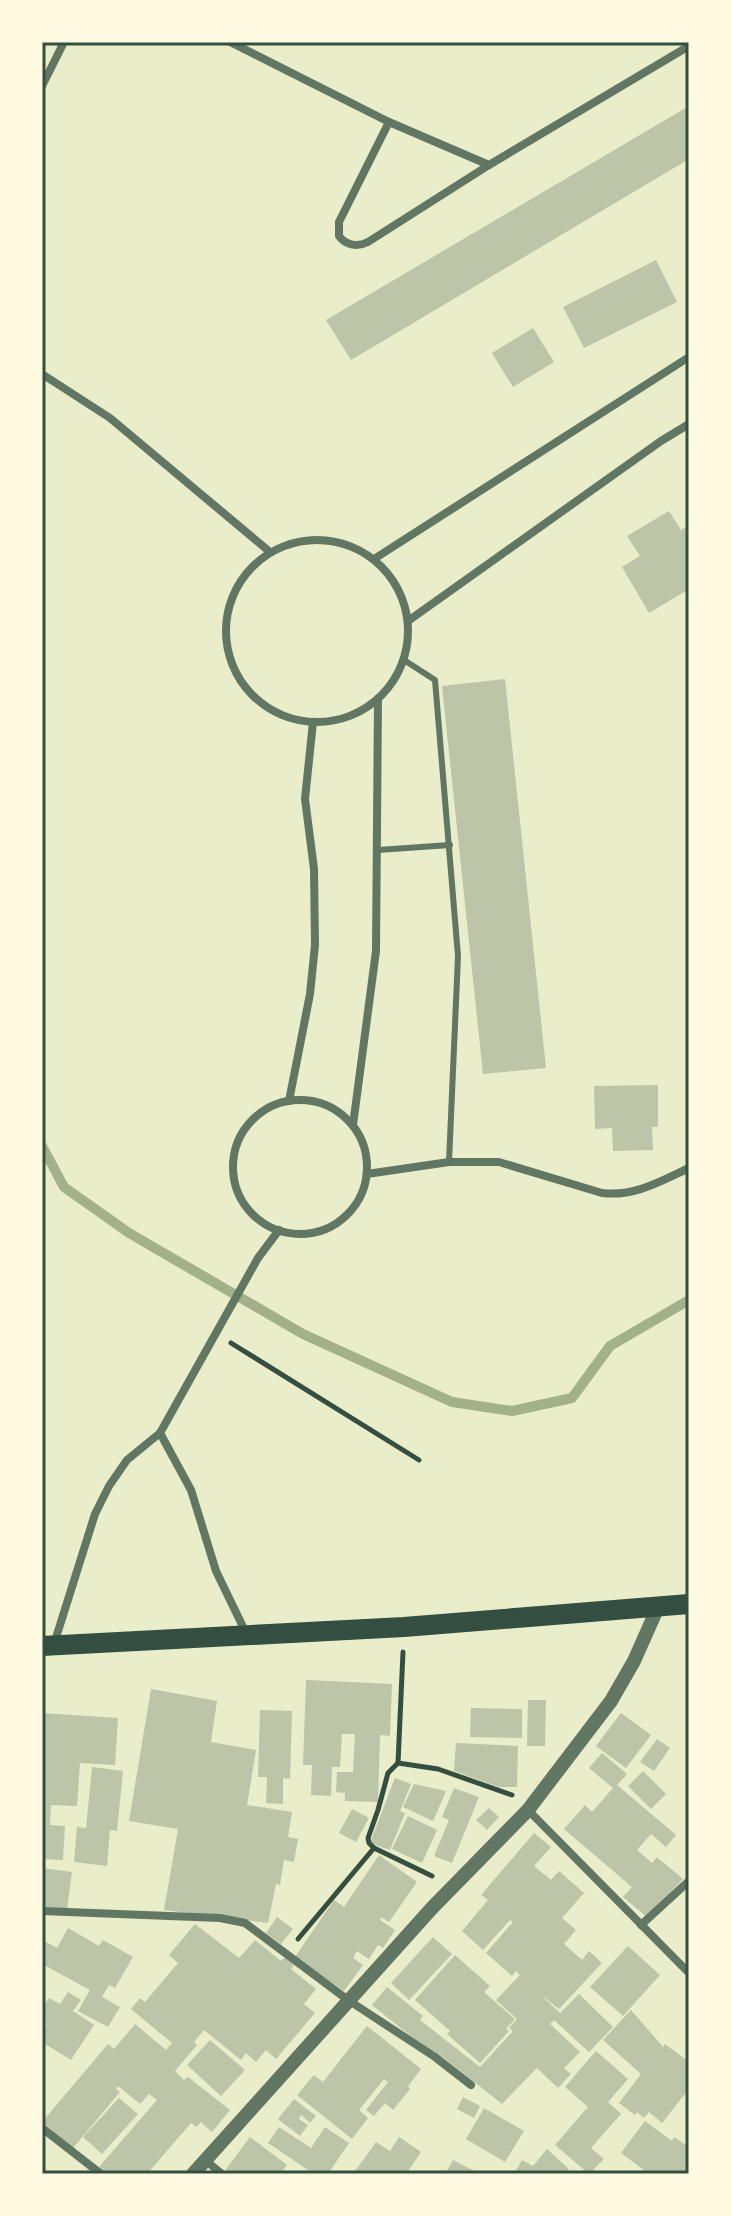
<svg xmlns="http://www.w3.org/2000/svg" width="731" height="2216" font-family="'Open Sans',sans-serif">
<rect width="100%" height="100%" fill="#e9edc9"/>
<g fill="none" stroke-linecap="round" stroke-linejoin="round">
<!-- stream -->
<path stroke="#a3b18a" stroke-width="10" d="M42 1146 64 1187 129 1233 303 1334 452 1402 512 1411 572 1398 610 1346 689 1300"/>
</g>
<!-- building -->
<g fill="#bcc5a7">
<path d="M689 106V159L351 360 326 320Z"/>
<path d="M656 260 677 302 584 348 563 307Z"/>
<path d="M533 328 554 362 513 387 492 353Z"/>
<path d="M669 511 681 530 687 526 689 530V589L649 613 622 567 640 556 627 536Z"/>
<path d="M505 679 546 1068 483 1074 442 686Z"/>
<path d="M658 1085V1127H652L653 1150 613 1151 612 1128 595 1129 594 1086Z"/>
<path d="M306 1680 392 1684 390 1736 380 1735 378 1802 345 1801V1793L336 1792 337 1772H353L355 1734H342L340 1767H332L331 1796 311 1795 312 1765H303Z"/>
<path d="M151 1689 217 1701 211 1742 256 1750 247 1805 292 1812 288 1837 298 1839 294 1862 284 1860 280 1885 276 1884 268 1923 164 1910 178 1829 129 1821Z"/>
<path d="M528 1700H546L545 1746H527Z"/>
<path d="M471 1708 522 1709V1738L470 1737Z"/>
<path d="M260 1710 292 1711 290 1779 283 1778V1804L266 1803 267 1777H258Z"/>
<path d="M42 1713 118 1718 115 1765 80 1763 77 1806 51 1805 50 1825 65 1826 63 1860 42 1859Z"/>
<path d="M621 1713 651 1735 626 1768 596 1746Z"/>
<path d="M657 1739 670 1748 654 1771 640 1762Z"/>
<path d="M456 1743 518 1746 517 1787H499L454 1771Z"/>
<path d="M602 1753 627 1774 617 1785 676 1835 666 1847 651 1834 637 1850 652 1863 657 1857 683 1879 647 1917 623 1897 632 1887 564 1829 585 1805 592 1812 613 1788 589 1768Z"/>
<path d="M92 1767 123 1771 117 1831 110 1830 107 1866 74 1862 77 1827 86 1828Z"/>
<path d="M643 1771 666 1794 651 1809 628 1786Z"/>
<path d="M395 1778 411 1784 400 1811 405 1813 390 1850 370 1843Z"/>
<path d="M414 1784 446 1791 433 1821 403 1807Z"/>
<path d="M454 1788 479 1797 452 1863 434 1856 449 1820 442 1817Z"/>
<path d="M489 1808 499 1817 487 1830 476 1820Z"/>
<path d="M352 1809 369 1818 356 1842 339 1833Z"/>
<path d="M408 1816 437 1830 422 1863 392 1849Z"/>
<path d="M534 1833 551 1847 534 1866 551 1880 559 1871 584 1893 562 1918 576 1930 564 1944 582 1960 589 1951 602 1963 559 2009 540 1994 560 2013 579 1994 613 2027 589 2052 554 2020 550 2024 580 2052 564 2068 571 2074 558 2088 537 2068 502 2104 439 2054 437 2057 372 2005 387 1987 423 2016 420 2020 480 2067 513 2031 509 2028 517 2019 496 2000 520 1975 516 1971 512 1976 486 1953 513 1922 510 1920 483 1950 462 1931 488 1900 481 1895Z"/>
<path d="M379 1855 417 1882 389 1922 381 1917 380 1920 395 1930 383 1948 378 1945 369 1959 357 1951 353 1958 363 1965 344 1991 295 1957 334 1900 344 1907Z"/>
<path d="M42 1868 72 1872 67 1910 42 1907Z"/>
<path d="M277 1917 293 1929 281 1944 266 1933Z"/>
<path d="M195 1924 239 1958 255 1940 281 1961 285 1957 294 1965 291 1969 316 1989 304 2004 315 2013 276 2059 266 2050 256 2062 246 2053 241 2060 204 2030 194 2042 197 2045 175 2071 184 2080 188 2077 230 2110 212 2132 201 2122 196 2127 191 2123 147 2174H107L99 2167 157 2100 149 2094 140 2104 118 2086 116 2089 120 2092 73 2148 42 2122 108 2044 114 2049 135 2024 166 2050 172 2043 131 2009 140 1998 145 2002 178 1963 169 1955Z"/>
<path d="M68 1928 99 1946 103 1940 133 1957 115 1988 109 1985 102 1997 120 2007 108 2027 78 2011 90 1990 42 1964V1940L57 1948Z"/>
<path d="M433 1937 452 1954 409 2000 391 1983Z"/>
<path d="M628 1946 660 1975 623 2016 590 1987Z"/>
<path d="M455 1955 490 1986 484 1992 515 2019 506 2029 509 2031 480 2063 447 2034 450 2031 415 2000Z"/>
<path d="M68 1992 81 2000 73 2011 94 2025 71 2060 42 2042V2031L47 2024 42 2021V2008L49 1998 60 2004Z"/>
<path d="M631 2010 663 2047 665 2044 689 2062V2089L662 2123 649 2112 644 2118 637 2112 635 2115 619 2103 641 2074 603 2040Z"/>
<path d="M367 2026 421 2069 408 2086 410 2089 393 2110 385 2103 374 2116 366 2110 388 2082 384 2079 359 2110 368 2118 352 2139 297 2095 314 2075 323 2082Z"/>
<path d="M210 2040 245 2070 221 2096 187 2065Z"/>
<path d="M596 2051 628 2079 608 2102 621 2114 591 2148 604 2159 589 2174 555 2145 588 2107 565 2087Z"/>
<path d="M463 2097 480 2106 474 2118 457 2109Z"/>
<path d="M119 2098 138 2114 102 2154 83 2137Z"/>
<path d="M294 2099 316 2116 310 2123 301 2115 299 2119 308 2125 300 2136 278 2119Z"/>
<path d="M484 2108 524 2131 505 2162 466 2139Z"/>
<path d="M645 2121 672 2141 674 2137 689 2147V2168L684 2174H649L621 2153Z"/>
<path d="M279 2127 311 2148 325 2127 349 2143 328 2174H314L268 2143Z"/>
<path d="M250 2137 287 2165 280 2174H232L226 2169Z"/>
<path d="M399 2137 421 2152 406 2174H353L376 2142 390 2151Z"/>
<path d="M547 2149 569 2169 563 2174H514L522 2160 533 2166Z"/>
<path d="M453 2160 480 2174H445Z"/>
</g>
<g fill="none" stroke-linecap="round" stroke-linejoin="round">
<!-- path -->
<g stroke="#344e41" stroke-width="5">
<path d="M231 1343 419 1460"/>
<path d="M403 1652 398 1763 388 1773 378 1810 368 1838 369 1843 374 1848 432 1876"/>
<path d="M398 1763 438 1769 512 1795"/>
<path d="M298 1939 374 1848"/>
</g>
<!-- service -->
<g stroke="#617663" stroke-width="6">
<path d="M404 660 435 680 458 956 449 1162"/>
<path d="M378 850 450 845"/>
</g>
<!-- minor -->
<g stroke="#617663" stroke-width="8">
<path d="M230 42 389 122 489 165"/>
<path d="M42 86 64 42"/>
<path d="M389 122 339 222V236C346 246 358 247 368 242L489 165 689 46"/>
<path d="M42 374 110 418 270 552"/>
<circle cx="317" cy="631" r="91"/>
<path d="M374 559 689 357"/>
<path d="M408 621 661 441 689 424"/>
<circle cx="300" cy="1167" r="67"/>
<path d="M289 1101 310 994 315 945 314 869 305 799 313 722"/>
<path d="M353 1125 376 951 378 699"/>
<path d="M367 1174 449 1162H499L602 1193C634 1197 661 1181 689 1168"/>
<path d="M160 1433 191 1490 216 1571 246 1633"/>
<path d="M54 1644 95 1514 109 1486 127 1460 160 1433 258 1258 279 1230"/>
<path d="M528 1810 689 1973"/>
<path d="M42 1911 220 1918 245 1923 348 2000 435 2057 471 2085"/>
<path d="M641 1925 689 1881"/>
<path d="M42 2128 101 2174"/>
<path d="M205 2160 222 2174"/>
</g>
<!-- tertiary -->
<path stroke="#617663" stroke-width="14" d="M193 2174 432 1908 528 1810 611 1701 634 1661 658 1607"/>
<!-- primary -->
<path stroke="#344e41" stroke-width="20" d="M42 1646 404 1627 689 1604"/>
</g>
<!-- border -->
<rect width="731" height="2216" fill="none" stroke="#fefae0" stroke-width="88"/>
<rect x="44" y="44" width="643" height="2128" fill="none" stroke="#344e41" stroke-width="3"/>
</svg>
